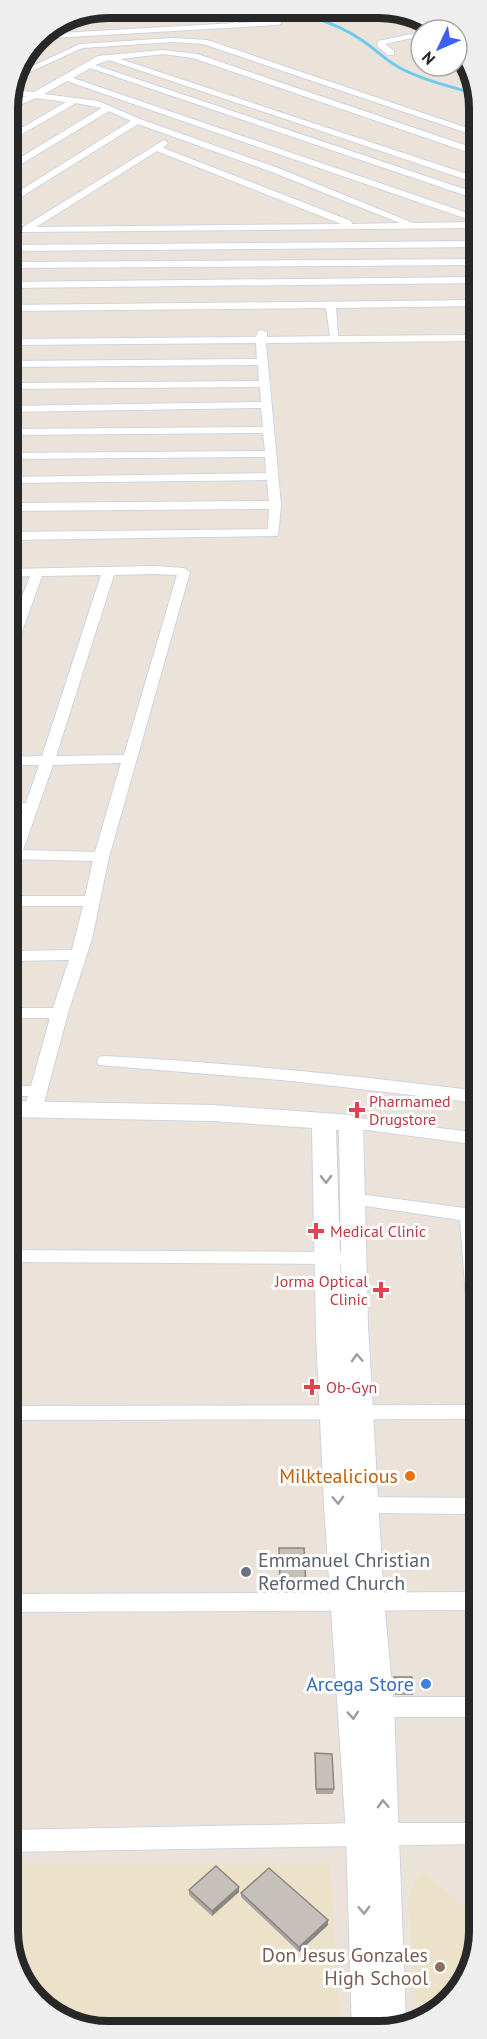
<svg xmlns="http://www.w3.org/2000/svg" width="487" height="2039" font-family="'PT Sans',sans-serif">
<rect width="100%" height="100%" fill="#ebe3da"/>
<!-- education -->
<g fill="#ece1c9">
<path d="M8 1863H330L341 2030 88 2029 33 1997 8 1944Z"/>
<path d="M422 1871 479 1920V1937L454 1997 417 2018 408 1900 414 1882Z"/>
</g>
<g fill="none" stroke-linecap="round" stroke-linejoin="round">
<!-- stream -->
<path stroke="#6dccec" stroke-width="3" d="M280 12C312 15 344 26 370 46 380 54 389 62 400 68 425 81 452 87 479 95"/>
<defs>
<g id="street">
<path d="M205 13H221L240 19 238 23 278 21 282 23 278 25 51 38 33 46 36 40 81 17 85 19 84 21 60 33 236 23 216 16 181 21 177 19Z"/>
<path d="M421 32V36L385 44 394 51V55H388L377 46 378 41Z"/>
<path d="M173 38 207 40 479 132V137L203 44 173 42 82 48 19 77 22 71 80 44Z"/>
<path d="M163 50 197 54 479 150V156L193 58 163 54 120 59 479 178V184L109 60 95 65 479 194V200L90 68 73 78 479 217V228L22 232 23 227 164 140 168 143 163 148 351 221 352 224 400 223 272 172 138 124 8 205V198L131 121 109 111 8 172V165L102 108 76 103 8 142V136L66 102 36 98 8 110V105L26 96 11 94 13 90 34 92 98 56ZM67 81 476 222H477L413 223 278 168 140 119 98 101 44 94ZM157 151 341 224 36 227Z"/>
<path d="M479 241V247L8 251V245Z"/>
<path d="M479 259V265L8 268V262Z"/>
<path d="M479 277V283L8 288V282Z"/>
<path d="M479 300V306L336 308 338 336 479 335V341L266 343 281 505 278 536 8 540V532L268 529 269 509 8 511V503L269 501 267 480 8 483V477L266 473 265 457 8 459V453L265 451 263 433 8 435V429L263 427 261 408 8 412V406L261 402 260 387 8 389V383L259 381 258 365 8 367V361L257 359 256 343 8 345V339L256 337 258 331 262 330 267 333V337L330 336 326 308 8 311V305Z"/>
<path d="M154 566 184 568 190 572 109 857 92 939 68 1013 42 1110 39 1114H27L24 1110 28 1096H8V1086H31L50 1018H8V1008H53L69 960 8 961V951L72 950 83 906H8V896H85L93 861 8 859V849L23 811H8V803H26L39 765H8V757L42 756 101 575 42 576 15 651 8 655V634L30 576 8 577V569ZM154 574 177 575 124 755 56 756 114 575ZM121 763 95 852 23 850 53 765Z"/>
<path d="M105 1056C230 1063 355 1075 479 1091V1103L292 1081 99 1065 97 1061 99 1057Z"/>
<path d="M351 1117 479 1133V1145L345 1127 342 1123 345 1119Z"/>
<path d="M352 1193 479 1210V1343L472 1341 469 1336 460 1220 346 1203 343 1199 346 1195Z"/>
<path d="M8 1250 337 1252 344 1253 346 1258 344 1263 337 1264 8 1262Z"/>
<path d="M479 1405V1419L8 1420V1406Z"/>
<path d="M364 1497 479 1498V1514L364 1513 357 1511 354 1505 357 1499Z"/>
<path d="M479 1592V1610L8 1612V1594Z"/>
<path d="M379 1697H479V1717H379L371 1714 368 1707 371 1700Z"/>
<path d="M362 1823H479V1844L8 1852V1830Z"/>
</g>
<path id="secondary" d="M8 1101 212 1105 351 1115 359 1118 363 1123 368 1326 384 1602 394 1707 406 2023 392 2031 352 2030 346 1834 324 1504 316 1334 312 1128 212 1121 8 1117ZM336 1130H339L342 1322Z"/>
</defs>
<!-- street casing -->
<use href="#street" stroke="#cfd3e1" stroke-width="2"/>
<!-- secondary casing -->
<use href="#secondary" stroke="#cfd3e1" stroke-width="2"/>
<!-- street -->
<use href="#street" fill="#fff" fill-rule="evenodd"/>
<!-- secondary -->
<use href="#secondary" fill="#fff" fill-rule="evenodd"/>
</g>
<!-- wall -->
<g fill="#aaa5a0">
<path d="M279 1548H304L305 1590 280 1591Z"/>
<path d="M394 1677 413 1690V1695H395Z"/>
<path d="M315 1753 334 1789 333 1794H316Z"/>
<path d="M239 1887V1892L212 1916 189 1895V1890Z"/>
<path d="M241 1893 328 1925 299 1952 241 1897Z"/>
</g>
<!-- shaded-wall -->
<g fill="#8b8682">
<path d="M239 1887V1892L212 1916V1911Z"/>
<path d="M328 1920V1925L299 1952V1947Z"/>
</g>
<!-- building -->
<g fill="#c6c0ba" stroke="#8b8682" stroke-width="1.5">
<path d="M279 1548H304L306 1586H280Z"/>
<path d="M394 1677H412L413 1690H395Z"/>
<path d="M315 1753 332 1754 334 1789H316Z"/>
<path d="M216 1866 239 1887 212 1911 189 1890Z"/>
<path d="M269 1868 328 1920 299 1947 241 1893Z"/>
</g>
<!-- one-way arrows -->
<defs><path id="oneway-chevron" d="M-2-3.5L2.5 0L-2 3.5" fill="none" stroke-width="1.6" stroke-linecap="round" stroke-linejoin="round" transform="scale(1.5)"/></defs>
<g stroke="#9e9e9e">
<use href="#oneway-chevron" transform="translate(326 1179) rotate(89)"/>
<use href="#oneway-chevron" transform="translate(357 1358) rotate(-93)"/>
<use href="#oneway-chevron" transform="translate(338 1500) rotate(87)"/>
<use href="#oneway-chevron" transform="translate(353 1715) rotate(86)"/>
<use href="#oneway-chevron" transform="translate(383 1804) rotate(-92)"/>
<use href="#oneway-chevron" transform="translate(364 1910) rotate(88)"/>
</g>
<!-- markers -->
<g fill="#e0444e" stroke="#fff" stroke-width="2">
<path d="M354 1101h6v6h6v6h-6v6h-6v-6h-6v-6h6z"/>
<path d="M313 1222h6v6h6v6h-6v6h-6v-6h-6v-6h6z"/>
<path d="M378 1281h6v6h6v6h-6v6h-6v-6h-6v-6h6z"/>
<path d="M309 1378h6v6h6v6h-6v6h-6v-6h-6v-6h6z"/>
</g>
<circle fill="#e8710a" stroke="#fff" stroke-width="2" cx="410" cy="1476" r="6"/>
<circle fill="#6b7280" stroke="#fff" stroke-width="2" cx="246" cy="1572" r="6"/>
<circle fill="#3f7fe0" stroke="#fff" stroke-width="2" cx="426" cy="1684" r="6"/>
<circle fill="#8d6e63" stroke="#fff" stroke-width="2" cx="440" cy="1967" r="6"/>
<g text-anchor="middle" dominant-baseline="central" stroke-width="6" stroke-linejoin="round" paint-order="stroke">
<!-- health labels -->
<g font-size="16" fill="#be3a42" stroke="#fff" text-anchor="start">
<text x="369" y="1101">Pharmamed<tspan x="369" dy="18">Drugstore</tspan></text>
<text x="330" y="1231">Medical Clinic</text>
<text x="368" y="1281" text-anchor="end">Jorma Optical<tspan x="368" dy="18">Clinic</tspan></text>
<text x="326" y="1387">Ob-Gyn</text>
</g>
<!-- near-food labels -->
<g font-size="20" fill="#c56008" stroke="#fff" text-anchor="end">
<text x="398" y="1476">Milktealicious</text>
</g>
<!-- near-worship labels -->
<g font-size="20" fill="#5b616d" stroke="#fff" text-anchor="start">
<text x="258" y="1560">Emmanuel Christian<tspan x="258" dy="23">Reformed Church</tspan></text>
</g>
<!-- near-shop labels -->
<g font-size="20" fill="#366cbe" stroke="#fff" text-anchor="end">
<text x="414" y="1684">Arcega Store</text>
</g>
<!-- near-education labels -->
<g font-size="20" fill="#785e54" stroke="#fff" text-anchor="end">
<text x="428" y="1955">Don Jesus Gonzales<tspan x="428" dy="23">High School</tspan></text>
</g>
</g>
<!-- crop -->
<path d="M0 0H487V2039H0ZM108 18H379A90 90 0 0 1 469 108V1931A90 90 0 0 1 379 2021H108A90 90 0 0 1 18 1931V108A90 90 0 0 1 108 18Z" fill="#eee" fill-rule="evenodd"/>
<path fill="none" stroke="#282828" stroke-width="8" d="M108 18H379A90 90 0 0 1 469 108V1931A90 90 0 0 1 379 2021H108A90 90 0 0 1 18 1931V108A90 90 0 0 1 108 18Z"/>
<!-- north arrow -->
<g transform="translate(439 48) rotate(226)"><circle r="28" fill="#ffffff" stroke="#a9a9a9" stroke-width="1.5"/>
<path d="M0-4.5L10 22L0 15L-10 22Z" fill="#3b5ff7"/>
<text y="-9" font-size="16" font-weight="bold" text-anchor="middle" fill="#282828">N</text>
</g>
</svg>
